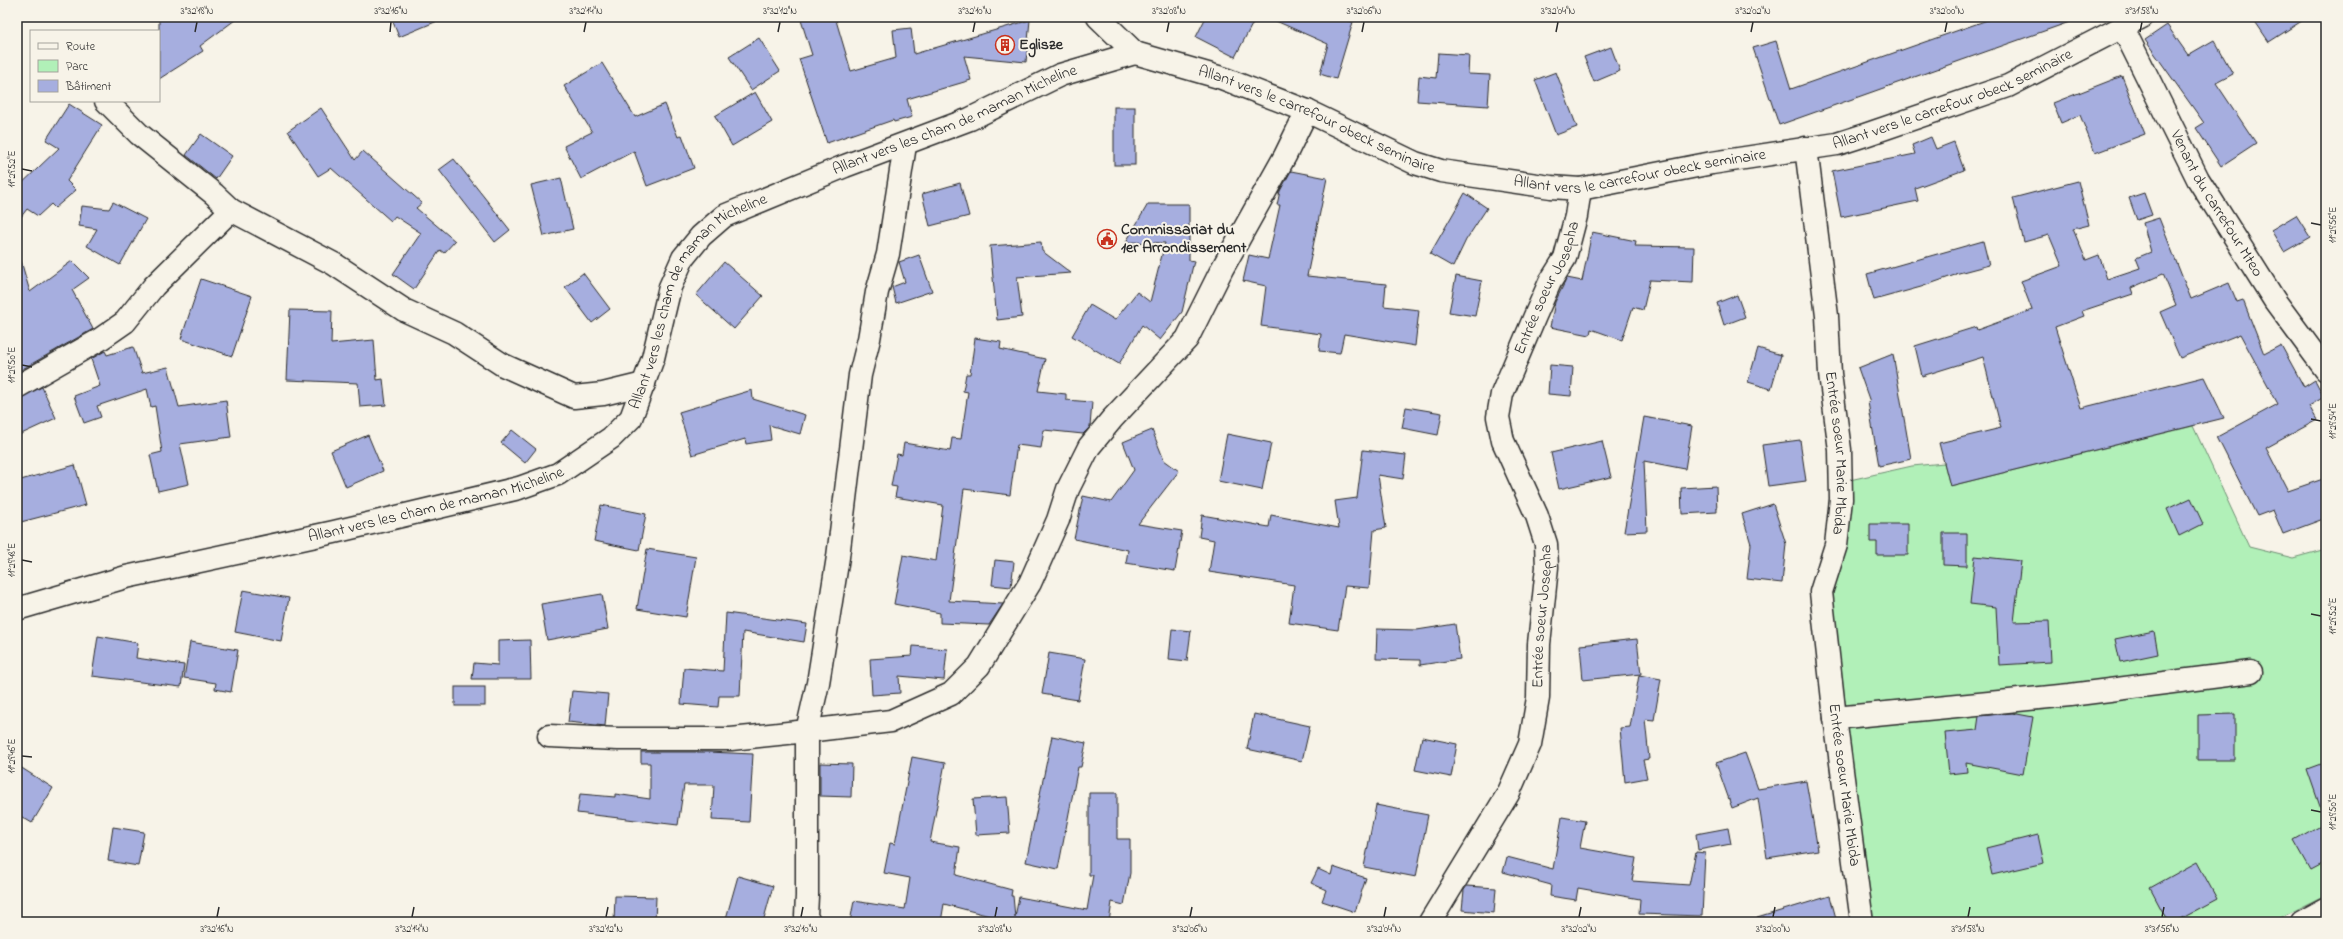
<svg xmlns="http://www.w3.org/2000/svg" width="2343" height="939" font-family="'Indie Flower',sans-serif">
<rect width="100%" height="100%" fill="#f7f3e8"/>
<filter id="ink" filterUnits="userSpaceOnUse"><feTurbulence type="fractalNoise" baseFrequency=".025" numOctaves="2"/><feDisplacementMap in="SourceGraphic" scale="8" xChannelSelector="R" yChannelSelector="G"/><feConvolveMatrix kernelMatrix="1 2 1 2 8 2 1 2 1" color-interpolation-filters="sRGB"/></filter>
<g filter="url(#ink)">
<!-- green -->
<path fill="#b1f0b8" stroke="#6e8e72" d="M2193 426 2249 547 2293 558 2326 549V895L2272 922H1860L1824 593 1832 484 1912 466 1944 463 1950 486Z"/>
<!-- building -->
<g fill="#a6aedf" stroke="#2b2b2b">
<path d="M159 17H239L200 46 203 51 159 79Z"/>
<path d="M391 17H447L399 37Z"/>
<path d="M800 17H835L851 71 896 58 893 30 911 28 914 54 1030 20 1026 62 964 56 971 80 907 99 912 117 894 122 893 120 827 143 799 59 812 55Z"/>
<path d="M1206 17H1256L1235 57 1196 37Z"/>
<path d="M1267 17H1335L1353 22 1336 79 1320 74 1328 44Z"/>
<path d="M1996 17H2077L2078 19 1779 125 1753 48 1776 41 1791 89Z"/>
<path d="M2252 17H2308L2269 42Z"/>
<path d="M2167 25 2188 55 2214 40 2233 74 2216 83 2256 143 2221 166 2196 128 2204 123 2145 40Z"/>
<path d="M759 38 780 71 751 90 729 57Z"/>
<path d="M1611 47 1620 71 1594 82 1584 57Z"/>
<path d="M1438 53 1469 55 1468 74 1490 75 1488 106 1417 101 1419 76 1436 78Z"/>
<path d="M602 63 635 117 665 104 678 137 682 135 694 168 647 186 634 151 581 179 564 146 592 132 564 86Z"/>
<path d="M1556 72 1577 127 1556 135 1535 80Z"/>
<path d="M2122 76 2145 134 2095 153 2080 115 2061 123 2053 103Z"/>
<path d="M755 92 772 122 732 146 715 116Z"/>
<path d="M69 104 102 125 67 181 76 190 55 208 51 204 38 216 27 209 17 222V188L59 148 46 140Z"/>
<rect x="1114" y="107" width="21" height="58"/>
<path d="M321 108 355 160 363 151 422 203 416 208 455 241 444 253 440 250 414 289 393 274 421 233 395 216 391 221 331 168 318 176 288 131Z"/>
<path d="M201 134 232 156 216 179 186 155Z"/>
<path d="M1931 137 1936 149 1954 142 1964 170 1915 188 1918 201 1841 217 1832 171 1915 154 1912 145Z"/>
<path d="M454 159 510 230 495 242 439 170Z"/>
<path d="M1291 171 1327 178 1307 276 1386 284 1384 306 1419 310 1415 346 1344 334 1340 353 1319 351 1321 334 1261 326 1266 286 1243 281 1249 255 1268 259 1280 205H1277L1280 191Z"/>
<path d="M561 178 573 229 544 236 531 185Z"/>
<path d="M2078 181 2089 225 2073 229 2086 260 2099 255 2107 279 2140 268 2136 258 2151 252 2143 223 2159 218 2191 299 2229 283 2237 302 2243 300 2264 354 2281 345 2304 387 2315 380 2324 397 2309 406 2317 420 2266 448 2288 491 2326 478V518L2283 534 2273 510 2257 516 2217 437 2278 404 2240 334 2180 358 2160 312 2176 305 2163 274 2131 288 2133 294 2082 311 2084 316 2055 327 2081 408 2204 377 2224 418 1950 486 1939 443 2001 428 1983 357 1922 376 1915 346 1976 327 1977 330 2032 310 2021 281 2062 266 2049 235 2024 242 2013 198Z"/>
<path d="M960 183 969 216 930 226 922 194Z"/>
<path d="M1465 193 1487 208 1466 240 1453 267 1430 254Z"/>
<path d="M2144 193 2152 215 2137 220 2129 198Z"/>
<path d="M113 202 146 219 120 265 87 246 97 229 79 226 82 206 109 209Z"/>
<path d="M1148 204H1189V260L1194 261 1182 312 1160 340 1142 325 1119 364 1072 336 1090 305 1115 320 1137 292 1150 302 1165 243 1126 242Z"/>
<path d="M2296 215 2310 237 2284 252 2271 230Z"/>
<path d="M1592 232 1636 241 1635 246 1694 247 1693 282 1650 280 1643 310 1633 307 1622 340 1591 329 1590 335 1550 327 1555 302 1567 278 1582 281Z"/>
<path d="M1983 241 1989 265 1955 274V275L1921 287 1874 300 1867 274Z"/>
<path d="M1041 242 1042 251 1071 273 1017 277 1022 317 997 320 990 246Z"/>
<path d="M919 255 932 291 896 303 892 287 905 282 899 262Z"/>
<path d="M21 261 30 292 72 261 89 278 72 290 93 329 19 371 17 366V262Z"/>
<path d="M724 262 763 296 734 329 696 295Z"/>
<path d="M583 273 610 309 592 323 565 287Z"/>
<path d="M1456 276 1482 281 1475 316 1449 312Z"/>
<path d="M201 279 252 296 232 356 181 339Z"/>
<path d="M1737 295 1745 317 1724 325 1717 303Z"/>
<path d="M290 310 332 311 331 344 374 340 377 380 383 379 386 405 360 407 358 383 287 380Z"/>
<path d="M975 338 1001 342 1000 349 1045 359 1038 391 1066 394V400L1092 402 1090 427 1083 434 1044 430 1041 448 1017 445 1010 495 964 489 949 601 1003 604 989 625 940 623V613L894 604 903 555 936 561 943 505 895 497 897 487 891 486 897 454 902 455 904 443 950 451 952 438 961 439 968 392 963 391 966 374H970Z"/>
<path d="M133 347 142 373 168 367 179 407 226 400 231 437 180 444 189 484 158 491 150 455 162 452 155 406 151 407 147 389 97 406 101 417 84 423 74 396 100 386 91 359 105 351 107 355Z"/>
<path d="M1758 348 1781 355 1771 389 1748 382Z"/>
<path d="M1893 354 1911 459 1879 466 1868 402H1870L1858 368Z"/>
<path d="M1550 365 1573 367 1571 396 1548 394Z"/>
<path d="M42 387 56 418 17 436V399Z"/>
<path d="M752 390 753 399 805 415 800 434 769 425 771 440 746 444 745 439 692 455 679 412Z"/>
<path d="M1406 407 1442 413 1438 435 1402 428Z"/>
<path d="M1644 417 1692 426 1685 469 1644 461 1647 531 1624 532Z"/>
<path d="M512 430 536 449 525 463 501 443Z"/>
<path d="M1152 430 1164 460 1179 471 1138 524 1182 531 1175 571 1126 563 1128 550 1074 539 1083 496 1111 502 1134 470 1123 442Z"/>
<path d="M1227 434 1271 443 1262 490 1218 481Z"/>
<path d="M368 435 383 471 346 487 331 451Z"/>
<path d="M1800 440 1806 481 1768 486 1762 445Z"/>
<path d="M1602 441 1611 477 1559 489 1551 453Z"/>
<path d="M1363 450 1406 455 1403 479 1378 475 1386 528 1374 530 1369 588 1345 586 1338 630 1289 623 1294 585 1209 572 1214 540 1199 537 1202 515 1269 527 1271 515 1339 528 1335 501 1357 498Z"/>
<path d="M75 465 86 505 17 523V481Z"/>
<path d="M1716 486 1717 512 1682 514 1681 488Z"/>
<path d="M2191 498 2203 524 2179 536 2167 509Z"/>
<path d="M1773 504 1786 544 1782 583 1747 579 1751 544 1742 514Z"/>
<path d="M601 505 646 514 639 550 594 541Z"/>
<path d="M1870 524H1908V555H1877V542H1870Z"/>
<path d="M1943 533H1967V566L1943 565Z"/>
<path d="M647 549 696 557 686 617 637 609Z"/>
<path d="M1975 556 2021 561 2014 622 2049 621 2051 662 1999 665 1996 607 1970 604Z"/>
<path d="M995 560 1014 562 1011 587 992 585Z"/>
<path d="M243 590 289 598 281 641 235 632Z"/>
<path d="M602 594 608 629 547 640 541 604Z"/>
<path d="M726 613 807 624 804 642 743 632 740 696H719L718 707 681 704 684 668 723 671Z"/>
<path d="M1455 624 1460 659 1420 665V660L1376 659 1377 629 1417 630Z"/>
<path d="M1172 629 1191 631 1187 661 1169 659Z"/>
<path d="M2154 631 2158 654 2120 662 2115 639Z"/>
<path d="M98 636 138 643 136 658 184 665 181 687 92 676Z"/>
<path d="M1637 639 1641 674 1583 680 1580 645Z"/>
<path d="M530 640 531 679H472L474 663 498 665V641Z"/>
<path d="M190 642 238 650 231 692 215 689 216 683 184 678Z"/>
<path d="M913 646 947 649 944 680 899 676 900 693 872 695 870 659 912 656Z"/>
<path d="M1049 653 1085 659 1078 700 1042 694Z"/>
<path d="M1639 675 1661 679 1654 720 1645 719 1649 759 1643 760 1647 778 1625 782 1620 728 1630 727Z"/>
<rect x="455" y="687" width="30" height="19"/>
<path d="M572 691 608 694 605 726 568 722Z"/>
<path d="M2012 713 2033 717 2023 774 1966 763 1967 772 1949 774 1945 733 1977 730 1979 716Z"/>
<path d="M1254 714 1310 726 1302 761 1247 749Z"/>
<path d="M2235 714V760H2198V715Z"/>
<path d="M1052 736 1086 743 1081 767H1078L1058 869 1026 862Z"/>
<path d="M1422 737 1457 744 1451 777 1415 770Z"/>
<path d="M641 752H708L753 754 749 822 712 820 714 785H684L678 825 577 813 580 794 615 797V794L650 799V763H641Z"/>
<path d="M1745 753 1758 789 1806 781 1818 850 1767 858 1758 798 1732 808 1716 763Z"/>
<path d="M912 757 945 763 930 842 960 847 956 875 1012 890 1011 896H1013L1015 917 1019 897 1087 910 1093 875H1089V793H1117V839H1130V873L1124 905 1112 902 1109 922H1013L944 904 941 922H850L854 901 905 909 910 878 884 873 890 843 895 844Z"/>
<path d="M2326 762V814L2323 815 2307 769Z"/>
<path d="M820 763 852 764 851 797 820 796Z"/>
<path d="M17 765 53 788 32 823 17 814Z"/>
<path d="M1007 797 1010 833 976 835 973 799Z"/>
<path d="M1376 805 1428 815 1416 877 1364 867Z"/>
<path d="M1562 817 1585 821 1580 848 1636 858 1632 881 1689 885 1696 852 1705 853 1702 916 1639 914 1640 899 1578 888 1576 900 1550 896 1551 885 1503 872 1507 857 1553 869Z"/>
<path d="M2326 822V862L2311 870 2294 840Z"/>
<path d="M113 827 144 832 138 866 108 861Z"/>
<path d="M1728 828 1731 844 1698 850 1696 834Z"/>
<path d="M2038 835 2044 863 1992 875 1986 848Z"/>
<path d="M2197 862 2217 899 2174 922H2168L2150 888Z"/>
<path d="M1333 867 1366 878 1355 912 1322 901 1326 890 1311 883 1318 869 1331 875Z"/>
<path d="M738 876 773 886 763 922H725Z"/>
<path d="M1467 886 1496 888 1494 913 1462 910 1464 890Z"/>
<path d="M615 896 656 897 655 922H614Z"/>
<path d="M1830 896 1837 922H1757V918Z"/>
</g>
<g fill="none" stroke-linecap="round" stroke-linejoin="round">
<defs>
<g id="minor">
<path d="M1098 17 1135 53"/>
<path id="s1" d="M2123 28 2198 179 2275 301 2326 370"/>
<path id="s2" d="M1135 53 1222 78 1307 111 1415 163 1441 171 1551 187 1580 189 1712 163 1837 144 1865 135 2008 86 2142 17"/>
<path d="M106 101 139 134 214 194 231 210 334 264 404 310 454 333 503 365 574 397 603 394 644 384"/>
<path id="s3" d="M1806 148 1827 316 1830 374 1840 450 1841 499 1836 545 1821 592 1835 718 1862 922"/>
<path d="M17 387 99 340 125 322 154 286 231 210"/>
<path id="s4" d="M17 609 126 577 334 532 519 488 558 474 611 438 631 418 653 358 670 287 683 258 701 236 724 216 845 166 970 119 1060 75 1135 53"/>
<path d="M1835 718 2070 695 2251 672"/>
<path d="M549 736 618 739H731L807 731 891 721 951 694 979 666 1030 583 1058 520 1068 489 1089 447 1112 419 1187 339 1222 269 1285 156 1307 111"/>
<path d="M809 922 806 916 807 896V731L818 683 838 557 860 375 869 339 877 292 888 254 905 145"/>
<path id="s5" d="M1430 922 1508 794 1530 744 1538 698 1539 644 1547 567 1546 544 1537 516 1503 441 1498 417 1502 394 1535 316 1550 282 1565 258 1576 216 1580 189"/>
<path d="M2302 922 2326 909"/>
</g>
</defs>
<!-- minor casing -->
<use href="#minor" stroke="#2b2b2b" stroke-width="25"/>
<!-- minor -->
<use href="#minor" stroke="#f7f3e8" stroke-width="22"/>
</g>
</g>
<!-- ticks -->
<path fill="none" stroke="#2b2b2b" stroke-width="1.5" d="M195 32 197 22M390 32 391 22M584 32 586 22M778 32 780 22M973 32 975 22M1167 32 1169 22M1362 32 1364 22M1556 32 1558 22M1751 32 1753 22M1945 32 1947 22M2140 32 2142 22M22 169 32 171M2311 223 2321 225M22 365 32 367M2311 419 2321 421M22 560 32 562M2311 614 2321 616M22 756 32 757M2311 810 2321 812M217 917 219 907M412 917 414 907M606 917 608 907M801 917 803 907M995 917 997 907M1190 917 1192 907M1384 917 1386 907M1579 917 1581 907M1773 917 1775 907M1968 917 1970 907M2162 917 2164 907"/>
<!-- icons -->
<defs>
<symbol id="building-ring" viewBox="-11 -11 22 22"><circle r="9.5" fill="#f7f3e8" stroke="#c8321e" stroke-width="1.5"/><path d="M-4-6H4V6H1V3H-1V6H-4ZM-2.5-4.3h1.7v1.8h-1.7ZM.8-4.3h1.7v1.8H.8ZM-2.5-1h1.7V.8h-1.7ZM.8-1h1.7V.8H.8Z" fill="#c8321e"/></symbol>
<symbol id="civic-ring" viewBox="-11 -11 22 22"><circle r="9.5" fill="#f7f3e8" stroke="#c8321e" stroke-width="1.5"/><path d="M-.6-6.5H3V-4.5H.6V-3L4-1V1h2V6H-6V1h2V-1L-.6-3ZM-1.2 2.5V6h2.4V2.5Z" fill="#c8321e"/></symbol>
</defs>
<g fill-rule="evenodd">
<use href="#building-ring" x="994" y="34" width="22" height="22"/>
<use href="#civic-ring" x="1096" y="228" width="22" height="22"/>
</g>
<g text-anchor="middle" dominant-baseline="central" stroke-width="4" stroke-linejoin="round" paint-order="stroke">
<!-- poi labels -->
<g font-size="16" font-weight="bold" fill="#2b2b2b" stroke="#f7f3e8" text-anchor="start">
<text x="1019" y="45">Eglisze</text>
<text x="1121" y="230">Commissariat du<tspan x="1121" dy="18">1er Arrondissement</tspan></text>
</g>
<!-- street labels -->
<g font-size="16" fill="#2b2b2b" stroke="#f7f3e8">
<text stroke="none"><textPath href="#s2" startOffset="854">Allant vers le carrefour obeck seminaire</textPath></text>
<text stroke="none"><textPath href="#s4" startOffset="1128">Allant vers les cham de maman Micheline</textPath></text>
<text stroke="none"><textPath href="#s2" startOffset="194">Allant vers le carrefour obeck seminaire</textPath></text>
<text stroke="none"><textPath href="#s2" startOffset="530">Allant vers le carrefour obeck seminaire</textPath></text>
<text stroke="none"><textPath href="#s1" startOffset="199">Venant du carrefour Mteo</textPath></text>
<text stroke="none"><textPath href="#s5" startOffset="681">Entrée soeur Josepha</textPath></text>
<text stroke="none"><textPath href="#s4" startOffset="792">Allant vers les cham de maman Micheline</textPath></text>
<text stroke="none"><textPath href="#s3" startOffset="307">Entrée soeur Marie Mbida</textPath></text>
<text stroke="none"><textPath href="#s4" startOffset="432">Allant vers les cham de maman Micheline</textPath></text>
<text stroke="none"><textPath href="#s5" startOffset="333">Entrée soeur Josepha</textPath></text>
<text stroke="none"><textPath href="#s3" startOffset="643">Entrée soeur Marie Mbida</textPath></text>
</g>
</g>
<!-- margin -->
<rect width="2343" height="939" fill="none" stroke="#f7f3e8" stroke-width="44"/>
<!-- legend -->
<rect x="30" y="30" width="130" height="72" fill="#f7f3e8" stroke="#a5a39c"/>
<rect x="38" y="43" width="20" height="6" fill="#f7f3e8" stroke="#a5a39c"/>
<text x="66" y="50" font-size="12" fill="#2b2b2b">Route</text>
<rect x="38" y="60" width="20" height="12" fill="#b1f0b8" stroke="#a5a39c"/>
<text x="66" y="70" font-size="12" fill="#2b2b2b">Parc</text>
<rect x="38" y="80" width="20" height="12" fill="#a6aedf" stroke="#a5a39c"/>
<text x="66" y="90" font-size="12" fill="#2b2b2b">Bâtiment</text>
<rect x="22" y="22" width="2299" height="895" fill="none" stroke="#2b2b2b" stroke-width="1.5"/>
<g font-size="10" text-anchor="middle" fill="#2b2b2b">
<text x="197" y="14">3°32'18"N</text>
<text x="391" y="14">3°32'16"N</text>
<text x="586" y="14">3°32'14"N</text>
<text x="780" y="14">3°32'12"N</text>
<text x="975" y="14">3°32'10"N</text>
<text x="1169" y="14">3°32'08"N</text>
<text x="1364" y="14">3°32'06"N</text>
<text x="1558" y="14">3°32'04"N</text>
<text x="1753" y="14">3°32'02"N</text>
<text x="1947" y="14">3°32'00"N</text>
<text x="2142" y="14">3°31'58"N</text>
<text transform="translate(11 169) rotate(-90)" y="4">11°29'52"E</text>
<text transform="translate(2332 225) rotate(-90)" y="4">11°29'56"E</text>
<text transform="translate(11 365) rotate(-90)" y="4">11°29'50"E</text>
<text transform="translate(2332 421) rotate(-90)" y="4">11°29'54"E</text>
<text transform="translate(11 560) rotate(-90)" y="4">11°29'48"E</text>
<text transform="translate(2332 616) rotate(-90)" y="4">11°29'52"E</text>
<text transform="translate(11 756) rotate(-90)" y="4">11°29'46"E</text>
<text transform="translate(2332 812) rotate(-90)" y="4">11°29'50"E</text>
<text x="217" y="932">3°32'16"N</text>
<text x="412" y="932">3°32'14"N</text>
<text x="606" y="932">3°32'12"N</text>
<text x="801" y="932">3°32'10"N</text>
<text x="995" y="932">3°32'08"N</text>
<text x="1190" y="932">3°32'06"N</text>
<text x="1384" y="932">3°32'04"N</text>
<text x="1579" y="932">3°32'02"N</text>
<text x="1773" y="932">3°32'00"N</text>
<text x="1968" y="932">3°31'58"N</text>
<text x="2162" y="932">3°31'56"N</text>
</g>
</svg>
